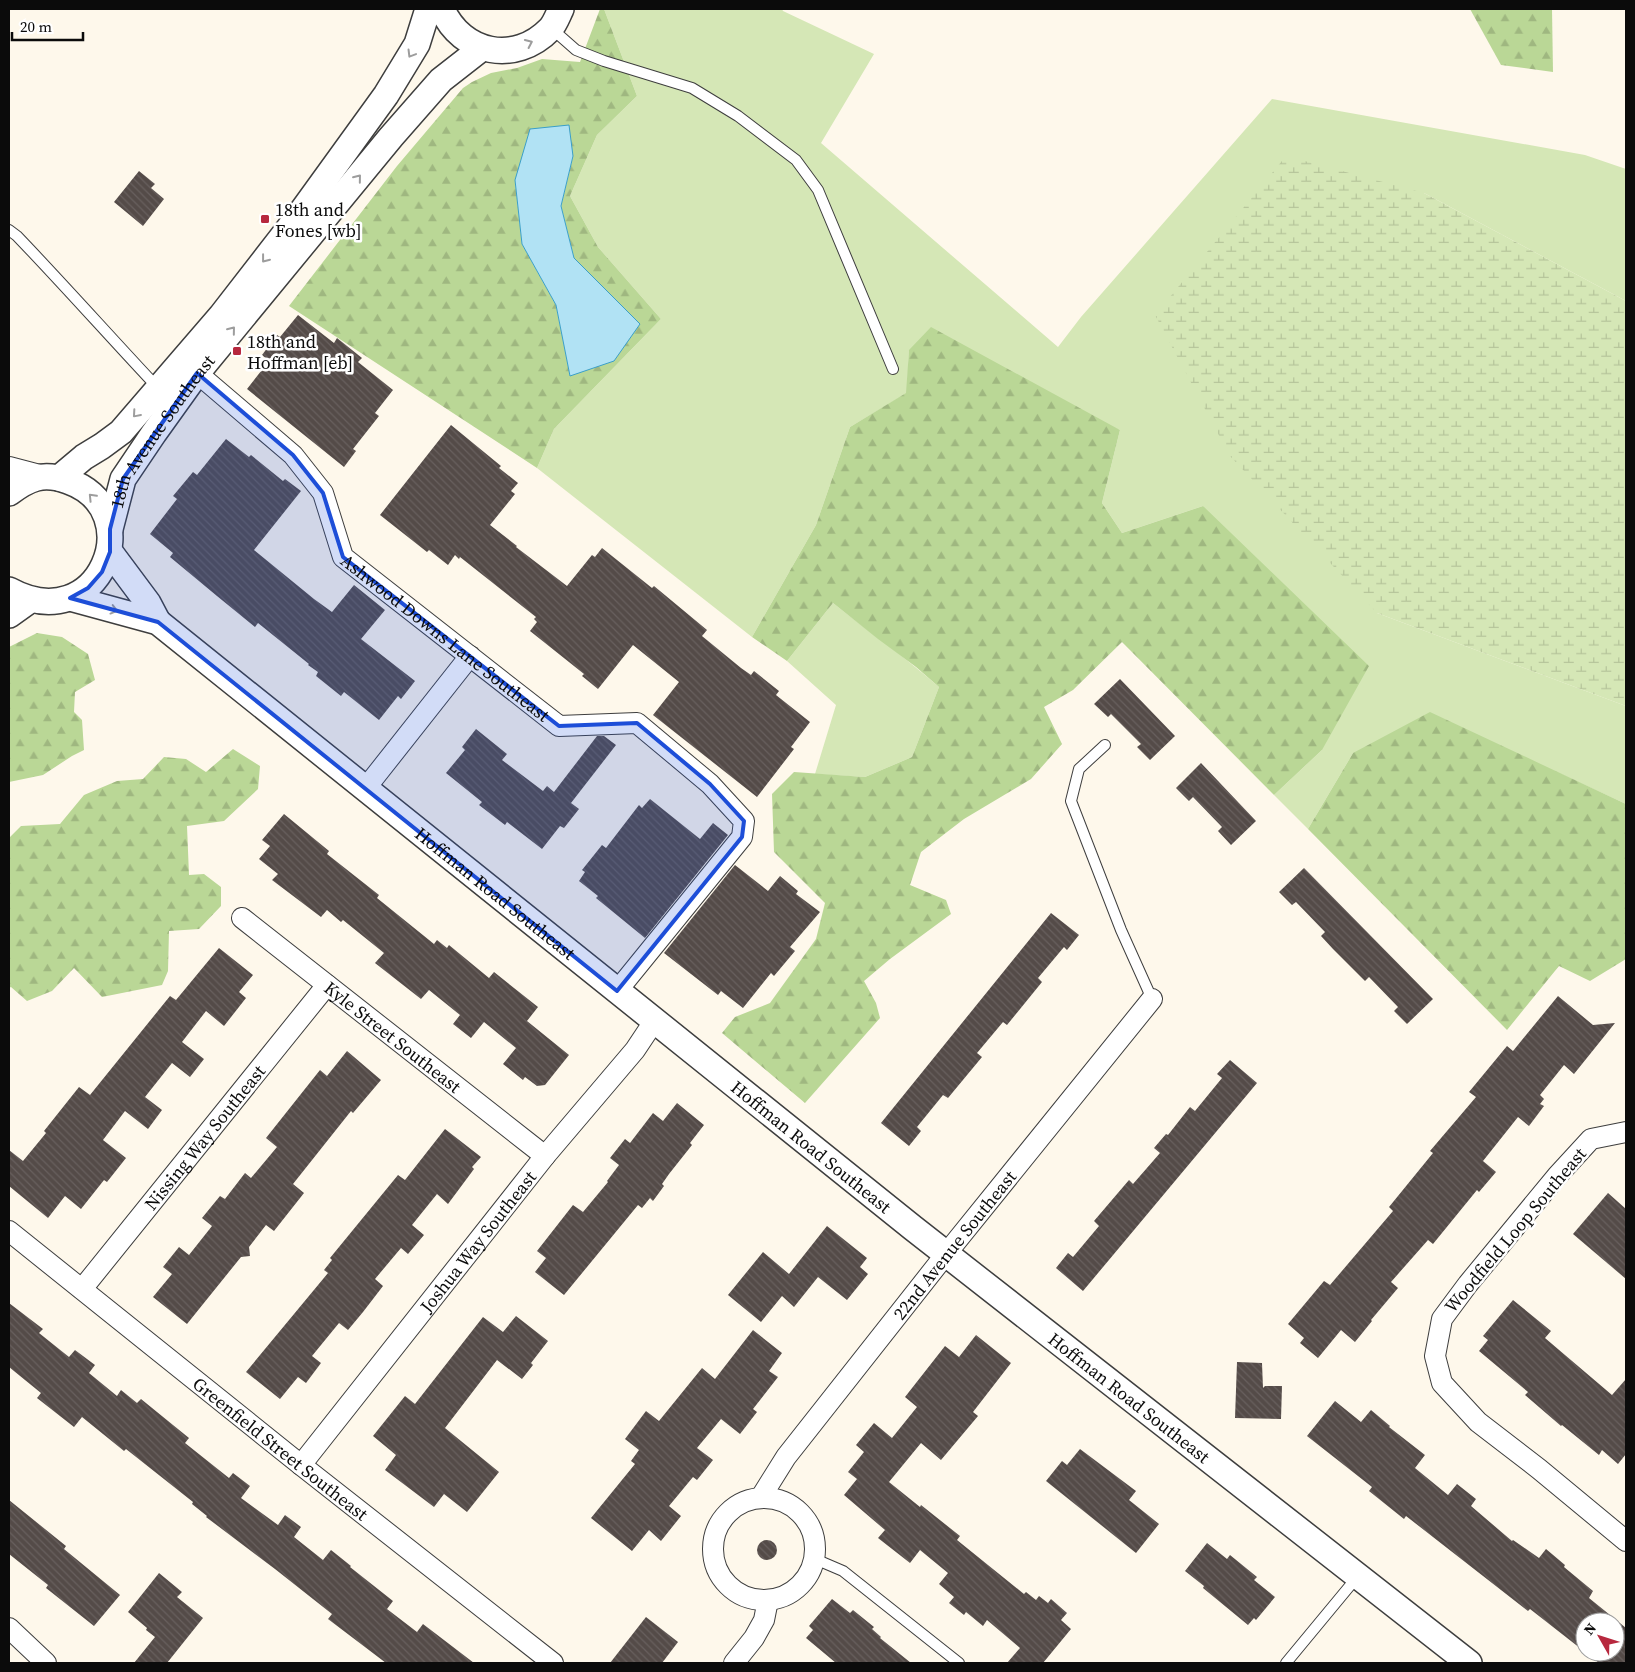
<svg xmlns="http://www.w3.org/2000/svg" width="1635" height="1672" font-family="'Source Serif 4',serif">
<defs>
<pattern id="forest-firs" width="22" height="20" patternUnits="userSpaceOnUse" patternTransform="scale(1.25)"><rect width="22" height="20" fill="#bad796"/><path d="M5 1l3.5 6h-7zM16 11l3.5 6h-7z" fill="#9fb780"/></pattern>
<pattern id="wetland-marsh" width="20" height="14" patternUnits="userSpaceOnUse" patternTransform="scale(1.25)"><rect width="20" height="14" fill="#d5e7b6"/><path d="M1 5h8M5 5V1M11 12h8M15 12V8" fill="none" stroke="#b6c59b"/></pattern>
<pattern id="building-back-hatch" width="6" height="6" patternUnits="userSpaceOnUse" patternTransform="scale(1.25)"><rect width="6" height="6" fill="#544b48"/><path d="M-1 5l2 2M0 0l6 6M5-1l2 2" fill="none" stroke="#68605e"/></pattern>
</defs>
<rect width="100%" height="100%" fill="#fef8eb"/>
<!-- grass -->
<g fill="#d5e7b6">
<path d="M604 9H782L783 11 874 54 821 143 1058 347 1081 317 1272 99 1585 155 1626 169V301L1424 193 1377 613 1626 706V804L1561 774 1353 753 1308 829 1274 795 1322 750 1203 506 1122 533 1102 503 1120 430 909 350 907 393 850 427 816 525 752 637 537 468 554 429 661 319 598 247 570 196 597 135 637 96Z"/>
<path d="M833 603C868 631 905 657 939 687L912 757 865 777 815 774 836 705 787 661Z"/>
</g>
<!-- forest -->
<g fill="url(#forest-firs)" fill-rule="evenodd">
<path d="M600 9H604L637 96 597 135 570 196 598 247 661 319 554 429 537 468 289 306 397 166 463 88 472 82 491 73 517 68 542 59 580 62ZM573 156 561 206 574 258 640 324 570 375 556 305 522 244 515 180Z"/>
<path d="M1470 9H1552L1553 72 1501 65Z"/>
<path d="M931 327 1120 430 1102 503 1122 533 1203 506 1369 666 1322 750 1274 795 1122 642 1073 690 1044 707 1062 744 1031 779 964 819 921 852 910 885 946 900 951 914 890 959 864 981 876 1003 880 1018 805 1103 722 1033 735 1017 770 1003 816 939 825 903 774 852 772 794 794 772 865 777 912 757 939 687 916 667 878 639 833 603 787 661 752 637 816 525 850 427 906 393 909 350Z"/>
<path d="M37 633 62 637 88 654 95 680 75 692 74 712 82 720 84 750 72 756 43 775 9 782V647Z"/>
<path d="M1430 712 1626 804V959L1590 981 1559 966 1507 1030 1308 829 1353 753Z"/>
<path d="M233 749 260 766 258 789 224 821 187 826 189 875 204 874 221 887V906L199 929 169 931 168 971 162 985 102 997 74 968 52 991 27 1001 11 987 9 988V838L21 826 60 824 84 795 117 781 143 779 164 757 186 759 206 772Z"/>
</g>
<!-- wetland -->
<path fill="url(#wetland-marsh)" d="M1286 156 1424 193 1626 301V706L1377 613 1230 456 1155 315Z"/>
<!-- water -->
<path fill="#b1e2f4" stroke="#3a9fc9" d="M569 125 573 156 561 206 574 258 640 324 614 361 570 376 556 305 522 244 515 180 530 129Z"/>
<!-- building -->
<g fill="url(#building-back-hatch)">
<path d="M139 171 155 184 151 188 164 199 143 226 114 202Z"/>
<path d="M298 315 334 343 337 338 362 358 358 362 393 390 375 413 379 416 353 449 356 451 344 467 247 389 269 361 262 355 277 335 280 337Z"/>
<path d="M451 425 501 466 499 468 518 483 511 491 515 494 490 525 517 546 516 547 567 586 592 555 595 557 602 548 652 588 654 586 707 630 702 636 741 668 751 675 754 671 779 691 776 695 810 722 791 747 794 749 757 797 653 715 679 682 633 645 598 689 582 676 584 674 530 631 537 622 534 619 536 617 460 557 459 559 455 555 448 565 429 550 427 552 380 515Z"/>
<path d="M226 439 249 457 251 455 283 481 285 479 301 491 254 550 314 599 332 612 354 585 385 610 361 639 415 681 401 699 398 696 379 720 344 692 341 696 316 676 318 672 308 665 309 664 258 623 255 627 217 596 170 557 173 553 150 534 177 499 173 496 193 472 197 475Z"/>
<path d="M1120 679 1175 736 1150 760 1137 747 1141 744 1111 714 1108 717 1094 704Z"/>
<path d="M476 729 507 754 502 760 543 791 547 786 554 792 597 736H604L616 745 571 803 579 809 564 828 560 826 542 849 507 822 505 825 479 805 482 802 446 773 465 750 462 747Z"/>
<path d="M1201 763 1256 821 1231 845 1218 831 1222 827 1193 797 1189 801 1176 788Z"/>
<path d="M650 799 700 839 713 823 728 835 645 938 596 898 598 896 579 881 585 872 582 870 602 845 606 848 639 805 642 808Z"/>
<path d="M284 814 329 851 327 854 379 895 377 898 434 944 437 940 447 948 449 945 489 978 494 972 538 1007 527 1021 569 1055 545 1085 537 1086 525 1077 523 1080 503 1064 516 1048 484 1022 471 1038 453 1024 460 1015 429 990 421 999 375 963 384 953 343 920 341 922 327 910 321 917 272 880 278 874 259 859 270 846 262 840Z"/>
<path d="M735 865 768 891 780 876 798 891 796 894 820 912 790 947 795 951 774 976 771 973 743 1008 721 991 718 995 664 953Z"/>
<path d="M1304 868 1433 999 1407 1024 1394 1011 1398 1007 1369 977 1365 981 1333 949 1321 936 1325 932 1296 902 1292 905 1279 892Z"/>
<path d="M1051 913 1079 935 1067 950 1064 947 1038 978 1042 982 1007 1025 1003 1022 977 1053 982 1057 948 1098 943 1095 917 1127 921 1131 909 1146 881 1123Z"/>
<path d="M219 948 253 975 239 992 246 998 224 1026 206 1011 182 1042 204 1059 190 1077 172 1063 145 1097 162 1110 148 1129 125 1111 103 1140 126 1158 107 1182 104 1180 81 1209 65 1196 48 1218 9 1186V1150L23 1161 46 1133 44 1131 79 1087 90 1095 170 996 176 1000Z"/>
<path d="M1558 996 1593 1025 1615 1023 1574 1074 1564 1065 1540 1095 1544 1099 1540 1104 1544 1106 1529 1126 1518 1117 1483 1161 1496 1172 1479 1192 1477 1190 1433 1244 1428 1240 1391 1282 1398 1288 1371 1320 1372 1321 1355 1342 1341 1330 1318 1358 1300 1343 1304 1338 1288 1324 1324 1281 1330 1285 1393 1211 1389 1207 1433 1153 1430 1151 1476 1097 1469 1092 1507 1046 1513 1051Z"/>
<path d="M347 1051 381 1080 353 1113 351 1111 293 1184 304 1193 274 1231 266 1225 249 1247 250 1256 241 1257 187 1324 153 1297 172 1274 163 1267 179 1247 189 1255 212 1226 202 1218 220 1196 225 1199 245 1173 251 1178 277 1147 266 1138 320 1070 327 1076Z"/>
<path d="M1230 1060 1257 1083 1083 1291 1056 1268 1068 1253 1073 1257 1099 1226 1094 1221 1129 1180 1133 1184 1160 1153 1154 1148 1166 1134 1168 1135 1190 1107 1195 1111 1222 1078 1217 1074Z"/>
<path d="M677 1103 704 1125 690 1143 692 1145 669 1174 662 1184 664 1186 653 1201 650 1198 642 1208 638 1205 564 1295 535 1272 546 1258 537 1251 573 1205 583 1212 608 1182 607 1181 619 1165 610 1158 625 1139 630 1143 653 1113 663 1121Z"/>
<path d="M445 1129 481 1157 472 1167 474 1169 448 1204 437 1194 412 1225 424 1235 408 1254 401 1248 375 1279 383 1286 363 1312 348 1330 339 1323 312 1356 321 1363 306 1383 298 1377 280 1399 246 1372 328 1273 324 1270 332 1260 330 1258 398 1175 405 1180Z"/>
<path d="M1608 1193 1626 1209V1279L1573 1234Z"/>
<path d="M827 1226 867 1258 860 1267 868 1274 847 1300 818 1277 794 1307 782 1296 761 1322 728 1295 763 1252 789 1274Z"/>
<path d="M1513 1300 1551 1331 1545 1338 1612 1395 1626 1379V1454L1618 1464 1602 1450 1599 1455 1562 1425 1561 1426 1525 1395 1528 1392 1479 1351 1488 1340 1483 1336Z"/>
<path d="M9 1303 43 1329 39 1333 69 1357 75 1350 95 1365 89 1373 117 1396 121 1390 137 1403 141 1399 189 1438 185 1443 229 1478 233 1473 250 1486 241 1498 278 1525 285 1515 301 1527 294 1537 323 1560 331 1550 351 1566 350 1567 393 1601 387 1609 417 1632 423 1624 474 1663H386L328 1619 332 1614 275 1569 206 1517 207 1516 192 1504 193 1502 126 1449 124 1451 82 1417 74 1427 37 1398 41 1393 9 1367Z"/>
<path d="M516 1316 548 1341 531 1363 533 1365 522 1379 497 1360 445 1428 499 1472 467 1512 444 1494 434 1507 385 1470 396 1455 373 1436 405 1396 415 1404 483 1317 503 1332Z"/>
<path d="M753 1330 782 1353 769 1371 778 1377 753 1409 757 1412 740 1434 721 1419 697 1448 713 1460 697 1480 693 1477 669 1506 681 1516 661 1541 649 1530 632 1551 591 1518 635 1464 631 1461 639 1450 625 1439 646 1411 659 1421 702 1368 715 1379Z"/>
<path d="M976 1335 1011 1363 973 1412 978 1416 941 1460 921 1443 889 1482 920 1507 921 1505 960 1536 957 1540 1024 1594 1026 1592 1036 1600 1039 1596 1048 1603 1051 1599 1067 1613 1061 1620 1071 1629 1043 1663H1007L1020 1648 987 1620 983 1626 966 1612 964 1615 949 1603 954 1597 939 1584 948 1573 920 1550 910 1563 878 1538 885 1530 844 1495 857 1479 848 1472 864 1452 856 1445 874 1423 892 1438 917 1407 905 1397 945 1346 959 1357Z"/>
<path d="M1237 1362 1262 1363 1263 1388 1265 1386H1282L1281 1419 1235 1418Z"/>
<path d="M1335 1401 1361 1422 1371 1410 1390 1426 1389 1427 1425 1455 1415 1468 1448 1495 1457 1484 1476 1499 1471 1506 1512 1541 1513 1540 1539 1558 1546 1549 1565 1565 1564 1567 1593 1591 1589 1598 1626 1628V1663H1599L1585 1652H1615V1622H1585V1652L1530 1609 1528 1611 1406 1516 1404 1519 1369 1491 1372 1487 1307 1436Z"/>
<path d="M1080 1449 1136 1491 1129 1500 1159 1524 1136 1553 1046 1481 1062 1461 1067 1465Z"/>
<path d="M9 1500 66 1546 64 1549 120 1595 94 1626 46 1588 48 1585 9 1554Z"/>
<circle cx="767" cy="1550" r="10"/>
<path d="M1207 1543 1227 1559 1230 1555 1257 1577 1254 1580 1275 1597 1256 1620 1254 1618 1248 1625 1203 1588 1204 1586 1185 1571Z"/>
<path d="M159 1573 182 1592 177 1597 203 1618 167 1663H134L155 1637 146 1630 147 1628 128 1612Z"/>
<path d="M832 1599 850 1613 853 1610 874 1627 872 1629 881 1637 880 1638 911 1663H836L806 1638 813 1630 809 1626Z"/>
<path d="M646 1617 678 1642 662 1663H610Z"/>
</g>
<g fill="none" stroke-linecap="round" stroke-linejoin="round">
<defs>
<g id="service">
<path d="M551 28 576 50 604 61 692 88 738 116 796 160 818 190 893 369"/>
<path d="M9 230 17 236C65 286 111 338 158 388"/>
<path d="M1105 745 1079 769 1071 801 1121 930 1152 999"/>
<path d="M815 1559 843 1571 959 1663"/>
<path d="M1286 1663 1358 1576"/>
</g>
<g id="minor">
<path id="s1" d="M197 373 293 455 323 493 343 557 559 726 637 723 710 784 744 821 742 837 617 991"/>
<path d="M9 467 47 477"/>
<path d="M365 789 470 656"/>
<path id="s2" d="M242 918 545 1156"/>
<path d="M1626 1132 1591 1139 1557 1176 1468 1284 1442 1319 1435 1356 1442 1383 1478 1422 1539 1469 1626 1541"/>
<path id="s3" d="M9 1231 301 1465 553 1663"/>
<path id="s4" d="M82 1289 327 985"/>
<path id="s5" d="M301 1465 545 1156 635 1050 655 1020"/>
<path id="s6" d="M761 1497 786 1457 946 1254 1152 999"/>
<circle cx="764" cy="1549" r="51"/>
<path d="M9 1628 46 1663"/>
<path d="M734 1663 754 1638 764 1620 768 1600"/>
</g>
<g id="tertiary">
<path d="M442 9C462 54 515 65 550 29 555 24 558 15 561 9"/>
<path d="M59 478 84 457 102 446 121 432 221 316 297 218 386 95 417 44 428 9"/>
<path d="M9 493C29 478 43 472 68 481 151 510 100 640 9 590"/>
<path id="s7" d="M110 529 123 479 154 433 197 373 391 137 441 80 482 48"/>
<path d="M110 552 148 603 158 622"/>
<path id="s8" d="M70 598 158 622 913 1228 1469 1663"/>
<path d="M9 615 30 600"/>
</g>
</defs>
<!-- service casing -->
<use href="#service" stroke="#3e3e3e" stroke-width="12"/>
<!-- minor casing -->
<use href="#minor" stroke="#3e3e3e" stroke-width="22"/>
<!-- tertiary casing -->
<use href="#tertiary" stroke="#3e3e3e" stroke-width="28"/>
<!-- service -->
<use href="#service" stroke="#fff" stroke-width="10"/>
<!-- minor -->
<use href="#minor" stroke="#fff" stroke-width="20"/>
<!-- tertiary -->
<use href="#tertiary" stroke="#fff" stroke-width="25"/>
</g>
<!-- one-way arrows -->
<defs><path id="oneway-chevron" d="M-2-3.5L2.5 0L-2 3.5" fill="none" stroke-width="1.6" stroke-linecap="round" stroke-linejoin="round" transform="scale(1.25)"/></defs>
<g stroke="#9d9d9d">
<use href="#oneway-chevron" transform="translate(529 43) rotate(-25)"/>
<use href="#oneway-chevron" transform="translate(411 54) rotate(121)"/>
<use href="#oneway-chevron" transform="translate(358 178) rotate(-51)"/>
<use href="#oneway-chevron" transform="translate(265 259) rotate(128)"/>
<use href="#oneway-chevron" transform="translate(232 330) rotate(-51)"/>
<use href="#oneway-chevron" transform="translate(136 414) rotate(131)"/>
<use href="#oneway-chevron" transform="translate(92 497) rotate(-134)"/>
<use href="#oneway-chevron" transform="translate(114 610) rotate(15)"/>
</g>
<!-- marked area -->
<path fill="#1d4ed8" fill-opacity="0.2" stroke="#1d4ed8" stroke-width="4" stroke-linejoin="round" d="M197 373 293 455 323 493 343 557 559 726 637 723 710 784 744 821 742 837 617 991 158 622 70 598 88 588 102 572 110 552V529L123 479Z"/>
<!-- markers -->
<g fill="#b7283e" stroke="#fff" stroke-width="2">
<rect x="260" y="214" width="10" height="10" rx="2.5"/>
<rect x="232" y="346" width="10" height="10" rx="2.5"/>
</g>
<g text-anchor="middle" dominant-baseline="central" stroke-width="5" stroke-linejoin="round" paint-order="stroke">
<!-- poi labels -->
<g font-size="18" fill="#0b0b0b" stroke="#fff" text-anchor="start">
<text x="275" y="209">18th and<tspan x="275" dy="21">Fones [wb]</tspan></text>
<text x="247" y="341">18th and<tspan x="247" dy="21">Hoffman [eb]</tspan></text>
</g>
<!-- street labels -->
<g font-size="18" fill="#0b0b0b" stroke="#fff">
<text stroke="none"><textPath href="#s7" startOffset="112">18th Avenue Southeast</textPath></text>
<text stroke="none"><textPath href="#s1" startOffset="372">Ashwood Downs Lane Southeast</textPath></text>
<text stroke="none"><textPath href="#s8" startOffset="524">Hoffman Road Southeast</textPath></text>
<text stroke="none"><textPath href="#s2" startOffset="192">Kyle Street Southeast</textPath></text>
<text stroke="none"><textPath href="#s4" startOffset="195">Nissing Way Southeast</textPath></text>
<text stroke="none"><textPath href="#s8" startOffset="929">Hoffman Road Southeast</textPath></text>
<text transform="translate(1515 1230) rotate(-50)">Woodfield Loop Southeast</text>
<text stroke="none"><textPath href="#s5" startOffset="285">Joshua Way Southeast</textPath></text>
<text stroke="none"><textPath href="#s6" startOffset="318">22nd Avenue Southeast</textPath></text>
<text stroke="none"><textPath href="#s8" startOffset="1334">Hoffman Road Southeast</textPath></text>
<text stroke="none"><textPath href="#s3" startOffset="348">Greenfield Street Southeast</textPath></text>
</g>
</g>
<!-- border -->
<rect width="1635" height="1672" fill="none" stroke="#0b0b0b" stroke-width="20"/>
<!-- north arrow -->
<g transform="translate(1600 1637) rotate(309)"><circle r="24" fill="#ffffff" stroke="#9d9d9d"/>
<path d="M0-4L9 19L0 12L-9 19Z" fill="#b7283e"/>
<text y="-8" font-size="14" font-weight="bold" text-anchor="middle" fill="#0b0b0b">N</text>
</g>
<!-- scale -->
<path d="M12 32v8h71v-8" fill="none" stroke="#0b0b0b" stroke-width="2.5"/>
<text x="20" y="32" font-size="15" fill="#0b0b0b" stroke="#ffffff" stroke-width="4" paint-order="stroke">20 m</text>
</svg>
